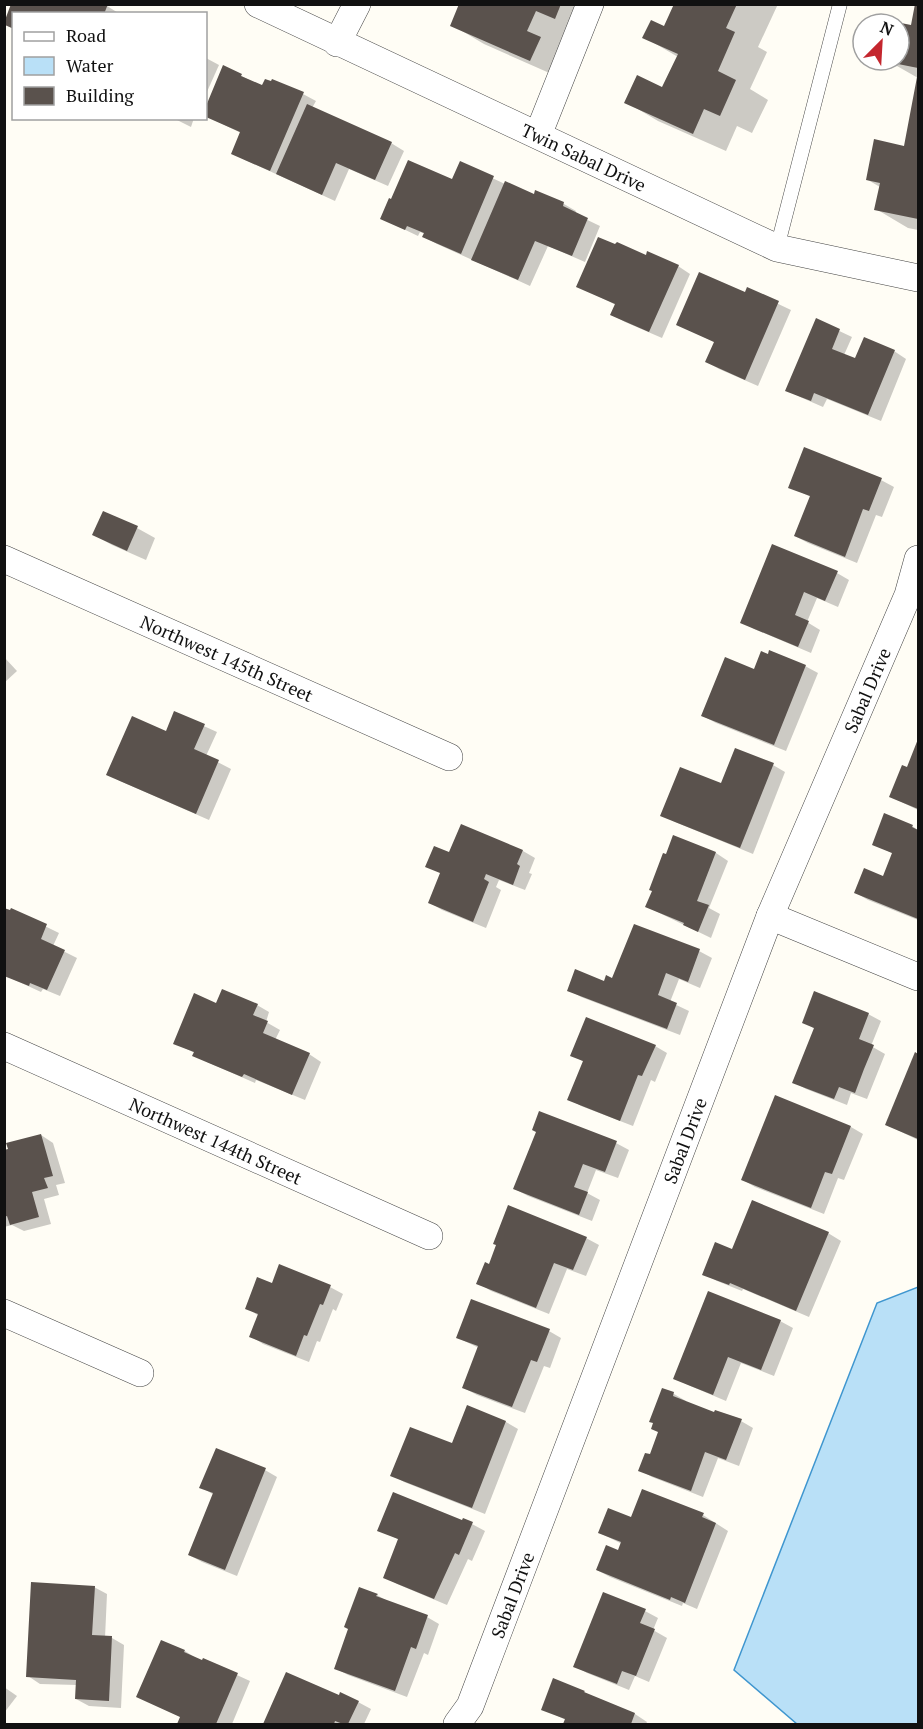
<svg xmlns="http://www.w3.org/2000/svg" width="923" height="1729" font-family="'PT Serif',serif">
<rect width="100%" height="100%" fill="#fffdf5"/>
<!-- water -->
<path fill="#b9e0f7" stroke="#3f96cf" stroke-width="1.5" d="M918 1287V1724H797L734 1670 877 1303Z"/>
<!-- shadow -->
<g fill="#0003">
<path d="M13 4 107 6 120 14H14V29L4 24Z"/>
<path d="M461 4H585L563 79 484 44 452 25Z"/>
<path d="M676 4H778L758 47 767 52 750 89 768 100 752 133 737 126 726 151 658 121 626 102 663 89 678 57 644 37 665 28Z"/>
<path d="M917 4H918V78L890 62V60H899V24L897 23 912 26Z"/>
<path d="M206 58 219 65 206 94Z"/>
<path d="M224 67 263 87 272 83 303 94 316 101 312 108 391 143 404 151 388 186 349 169 335 201 245 160 233 153 241 133 206 116V109Z"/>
<path d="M918 79V230L908 228 876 209 880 187 868 180 905 147Z"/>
<path d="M173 118H194L191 127Z"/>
<path d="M460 163 505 184 534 196 536 192 564 204 576 211 575 214 600 226 585 262 548 246 530 286 437 244 424 237 425 234 420 232 418 236 395 225 453 181Z"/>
<path d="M647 257 678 266 690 274 662 338 625 322 612 315 616 305 578 286Z"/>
<path d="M747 289 791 310 758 386 719 369 707 362 716 343 678 324 745 294Z"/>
<path d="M816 320 852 337 844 355 856 360 894 351 906 359 881 421 827 399 823 407 800 397 787 390Z"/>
<path d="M881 480 894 487 882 517 876 515 857 563 808 543 795 536 811 497 790 487Z"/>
<path d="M137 528 155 538 146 560 112 545 94 535Z"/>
<path d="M837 573 849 580 838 607 817 598 807 622 820 630 811 653 754 629 742 622Z"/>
<path d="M4 657 17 671 4 683Z"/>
<path d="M805 666 818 673 786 751 716 723 703 716 755 671Z"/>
<path d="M175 713 217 732 206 756 231 769 209 820 120 781 108 774 167 733Z"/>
<path d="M918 742V810L891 797 908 769Z"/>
<path d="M773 765 785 772 753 854 675 822 662 815 722 785Z"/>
<path d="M462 826 523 851 535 858 529 873 532 874 525 890 499 880 496 887 501 890 486 928 442 910 430 903Z"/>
<path d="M912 826 918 830V920L868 900 856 893 884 878 894 854 873 844Z"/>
<path d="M674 837 716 853 728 861 709 908 720 914 711 938 647 907Z"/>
<path d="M12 910 59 933 53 946 77 958 60 996 43 989 41 992 4 975Z"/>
<path d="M699 951 712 958 700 988 679 979 670 1002 689 1011 680 1035 581 997 569 990 605 982Z"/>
<path d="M217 1005H257L269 1012 266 1022 280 1030 275 1040 309 1054 321 1062 305 1100 256 1080 255 1083 207 1062 195 1053 174 1043Z"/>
<path d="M868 1014 881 1021 871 1046 885 1054 867 1099 851 1093 847 1105 806 1089 794 1082 815 1029 804 1022Z"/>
<path d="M655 1046 667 1053 655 1082 651 1080 633 1126 581 1106 569 1099 584 1062 572 1055Z"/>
<path d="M915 1054 918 1056V1140L887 1125Z"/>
<path d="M851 1127 863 1134 844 1180 838 1178 824 1214 755 1187 743 1180Z"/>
<path d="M41 1135 53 1143 65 1183 56 1185 59 1195 44 1199 51 1224 24 1231 12 1225 4 1227V1152Z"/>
<path d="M616 1143 629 1150 618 1178 596 1170 587 1193 600 1200 592 1221 528 1196 515 1189Z"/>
<path d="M828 1233 841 1241 809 1317 743 1289 742 1291 717 1281 704 1274 732 1251Z"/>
<path d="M586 1238 599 1245 586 1276 567 1269 549 1314 491 1291 478 1283 490 1266Z"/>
<path d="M272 1285 330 1287 343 1294 336 1311 333 1309 320 1342 317 1341 309 1362 263 1344 251 1336 259 1316 247 1308Z"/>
<path d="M780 1321 793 1328 774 1376 741 1363 726 1401 688 1385 675 1378Z"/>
<path d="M549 1331 561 1338 550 1368 544 1366 525 1413 477 1395 464 1388 479 1348 458 1338Z"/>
<path d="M663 1390 674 1394 686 1401 685 1402 715 1414 741 1421 753 1428 739 1466 718 1458 703 1497 652 1477 640 1470 651 1456 659 1432Z"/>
<path d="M468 1407 506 1422 518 1429 485 1514 404 1482 392 1475 453 1445Z"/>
<path d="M265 1470 277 1477 237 1576 202 1562 189 1555 214 1495 201 1487Z"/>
<path d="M703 1515 728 1531 697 1609 683 1603 682 1606 610 1577 597 1570 619 1552 622 1544 600 1533 632 1519Z"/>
<path d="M463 1522 472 1524 485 1531 472 1561 468 1559 447 1605 397 1584 385 1577 400 1540 379 1530Z"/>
<path d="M94 1587 107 1594 105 1638H112L124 1645 121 1708 89 1706 76 1699 77 1685 40 1684 28 1676Z"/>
<path d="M604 1594 645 1611 658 1618 653 1630 667 1638 649 1682 635 1676 629 1690 587 1673 575 1666Z"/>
<path d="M377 1595 389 1602 427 1617 439 1624 428 1655 424 1653 407 1697 348 1675 335 1668 350 1629 346 1626Z"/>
<path d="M162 1641 185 1651 202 1662 204 1660 250 1681 232 1724H178L181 1717 138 1697Z"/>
<path d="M287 1674 340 1697 358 1702 371 1709 364 1724H265Z"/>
<path d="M554 1680 635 1714 647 1722 646 1724H564L566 1720 543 1709Z"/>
<path d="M4 1687 17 1696 4 1713Z"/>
</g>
<!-- building -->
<g fill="#5a524d">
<path d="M11 4H108L104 14H14V29L5 25V20Z"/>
<path d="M459 4H561L555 19 536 11 527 31 541 37 530 61 450 26Z"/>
<path d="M674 4H737L726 28 735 32 718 71 736 80 720 116 704 109 693 134 624 103 637 75 662 87 678 54 642 38 651 20 664 26Z"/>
<path d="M915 4H918V68L888 62 889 60H899V24H896V22L911 25Z"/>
<path d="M223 65 242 74 241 76 262 85 265 79 271 81 272 79 304 92 270 171 231 154 240 132 206 117V106Z"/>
<path d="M917 77H918V219L874 210 880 183 866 180 874 139 904 146Z"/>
<path d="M307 104 392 142 375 180 336 163 322 195 276 174Z"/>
<path d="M408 160 452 179 460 161 494 176 461 254 422 237 424 233 407 226 405 230 380 219 389 198 391 199Z"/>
<path d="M505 181 534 194 535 190 564 202 563 206 588 218 572 256 535 241 518 280 471 260Z"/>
<path d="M598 237 615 244 617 242 646 255 647 251 679 265 649 332 610 315 615 304 576 287Z"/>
<path d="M699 272 745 292 747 287 779 301 745 380 705 362 714 342 676 325Z"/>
<path d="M816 318 840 329 832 349 855 358 864 337 895 350 868 415 814 393 811 401 785 391Z"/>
<path d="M804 447 882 478 869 511 863 509 845 557 794 536 810 496 788 488Z"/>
<path d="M103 511 138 526 127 551 92 535Z"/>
<path d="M772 544 838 571 825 601 804 592 795 615 809 621 798 647 740 623Z"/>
<path d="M769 650 806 665 774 745 701 716 725 657 754 669 761 651 768 654Z"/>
<path d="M174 711 205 724 194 749 219 760 196 814 106 775 132 716 166 731Z"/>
<path d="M918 739V809L889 797 902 765 907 767Z"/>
<path d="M735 748 774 763 740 848 660 816 680 767 721 783Z"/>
<path d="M884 813 913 825 912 827 918 830V919L854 893 864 868 883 876 892 853 872 845Z"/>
<path d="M461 824 523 850 517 864 520 866 513 885 486 874 484 879 489 882 473 922 428 903 440 873 425 867 434 846 449 852Z"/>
<path d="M673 835 716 852 697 901 709 905 698 932 683 925 684 923 645 907 652 891 649 890 663 853 666 854Z"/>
<path d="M4 908 10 910 11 908 47 924 41 939 65 950 47 990 30 983 29 986 4 976Z"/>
<path d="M634 924 700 949 688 982 666 973 658 995 677 1003 667 1029 567 991 575 969 604 981 606 975 612 978Z"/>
<path d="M222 989 258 1004 253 1015 268 1021 263 1033 310 1053 292 1095 244 1074 242 1077 192 1056 194 1052 173 1044 194 993 216 1003Z"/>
<path d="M814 991 869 1013 859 1039 874 1045 864 1069 855 1093 839 1087 834 1099 792 1083 814 1028 802 1023Z"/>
<path d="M586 1017 656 1045 642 1076 638 1075 620 1121 567 1100 583 1061 570 1056Z"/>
<path d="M915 1052 918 1054V1139L885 1125Z"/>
<path d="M775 1095 851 1126 832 1174 825 1172 811 1208 741 1180Z"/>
<path d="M539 1111 617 1141 605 1172 583 1164 574 1187 588 1192 579 1215 513 1189 536 1132 532 1130Z"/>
<path d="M41 1134 53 1176 44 1178 48 1188 32 1192 39 1217 10 1225 7 1216 4 1217V1150L8 1149 6 1143Z"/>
<path d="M752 1200 829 1232 796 1311 730 1283 729 1285 702 1275 715 1242 732 1249Z"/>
<path d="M508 1205 587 1237 573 1270 554 1263 536 1308 476 1284 485 1262 489 1264 496 1245 493 1244Z"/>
<path d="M279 1264 331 1285 323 1305 320 1304 307 1336 304 1335 296 1356 249 1337 258 1314 245 1309 257 1277 272 1283Z"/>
<path d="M708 1291 781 1320 761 1370 728 1357 713 1395 673 1379Z"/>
<path d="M471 1299 550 1329 537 1362 531 1360 512 1407 462 1388 478 1346 456 1338Z"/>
<path d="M662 1388 674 1392 673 1396 714 1412 715 1410 742 1419 726 1460 705 1452 691 1491 638 1471 645 1453 650 1454 658 1432 651 1429 653 1423 649 1422Z"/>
<path d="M467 1405 506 1421 472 1508 390 1476 410 1427 452 1443Z"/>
<path d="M216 1448 266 1468 225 1570 188 1555 213 1493 199 1488Z"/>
<path d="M642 1489 704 1513 702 1517 716 1523 685 1603 671 1597 670 1600 596 1570 606 1545 618 1550 621 1542 598 1533 608 1508 631 1517Z"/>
<path d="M393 1492 462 1520 463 1518 473 1522 459 1555 455 1553 434 1599 383 1578 398 1539 377 1531Z"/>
<path d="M31 1582 95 1586 92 1635 112 1636 109 1701 75 1699 76 1680 26 1677Z"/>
<path d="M359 1587 378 1594 376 1596 428 1615 416 1649 411 1647 395 1691 334 1669 348 1629 344 1627Z"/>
<path d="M603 1592 646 1609 640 1623 655 1629 636 1676 622 1671 617 1684 573 1667Z"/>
<path d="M161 1640 185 1650 184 1652 202 1660 203 1658 238 1673 216 1724H177L180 1717 136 1697Z"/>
<path d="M286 1672 339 1695 340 1692 359 1701 348 1724H343L335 1721 334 1724H263Z"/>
<path d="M553 1678 585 1691 584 1692 635 1713 631 1724H563L565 1719 541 1710Z"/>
</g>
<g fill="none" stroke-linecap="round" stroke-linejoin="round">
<defs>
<path id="service" d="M777 248 840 4"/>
<g id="minor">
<path id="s1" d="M258 4 777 248 918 278"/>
<path d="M337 43 357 4"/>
<path d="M538 135 590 4"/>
<path id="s2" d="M4 559 449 757"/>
<path d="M770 916 918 977"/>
<path id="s3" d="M4 1046 429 1236"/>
<path d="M4 1313 140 1373"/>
<path id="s4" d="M457 1724 470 1706 770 916 908 595 918 559"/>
</g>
</defs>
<!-- service casing -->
<use href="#service" stroke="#444" stroke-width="15"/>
<!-- minor casing -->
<use href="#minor" stroke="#444" stroke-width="28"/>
<!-- service -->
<use href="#service" stroke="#fff" stroke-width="14"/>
<!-- minor -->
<use href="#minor" stroke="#fff" stroke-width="27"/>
</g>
<g text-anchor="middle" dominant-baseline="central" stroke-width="6" stroke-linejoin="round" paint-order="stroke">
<!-- street labels -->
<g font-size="18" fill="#111" stroke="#fff">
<text stroke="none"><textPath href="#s1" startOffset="360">Twin Sabal Drive</textPath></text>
<text stroke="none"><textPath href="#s2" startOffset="244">Northwest 145th Street</textPath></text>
<text stroke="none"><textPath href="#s4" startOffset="1113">Sabal Drive</textPath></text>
<text stroke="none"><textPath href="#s3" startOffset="232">Northwest 144th Street</textPath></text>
<text stroke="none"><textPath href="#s4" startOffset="627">Sabal Drive</textPath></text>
<text stroke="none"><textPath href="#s4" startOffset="141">Sabal Drive</textPath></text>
</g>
</g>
<!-- border -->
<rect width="923" height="1729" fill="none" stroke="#111111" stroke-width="12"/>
<!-- legend -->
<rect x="12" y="12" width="195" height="108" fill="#ffffff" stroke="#a0a0a0" stroke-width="1.5"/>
<rect x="24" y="32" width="30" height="9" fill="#ffffff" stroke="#a0a0a0" stroke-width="1.5"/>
<text x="66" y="42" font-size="18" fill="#111111">Road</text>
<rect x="24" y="57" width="30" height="18" fill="#b9e0f7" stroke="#a0a0a0" stroke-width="1.5"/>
<text x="66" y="72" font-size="18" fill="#111111">Water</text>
<rect x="24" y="87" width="30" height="18" fill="#5a524d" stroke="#a0a0a0" stroke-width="1.5"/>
<text x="66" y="102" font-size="18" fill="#111111">Building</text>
<!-- north arrow -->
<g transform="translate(881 42) rotate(24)"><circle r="28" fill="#ffffff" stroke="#a0a0a0" stroke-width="1.5"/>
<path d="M0-4.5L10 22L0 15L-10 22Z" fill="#c4262e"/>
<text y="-9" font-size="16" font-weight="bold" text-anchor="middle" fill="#111111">N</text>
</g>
</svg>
